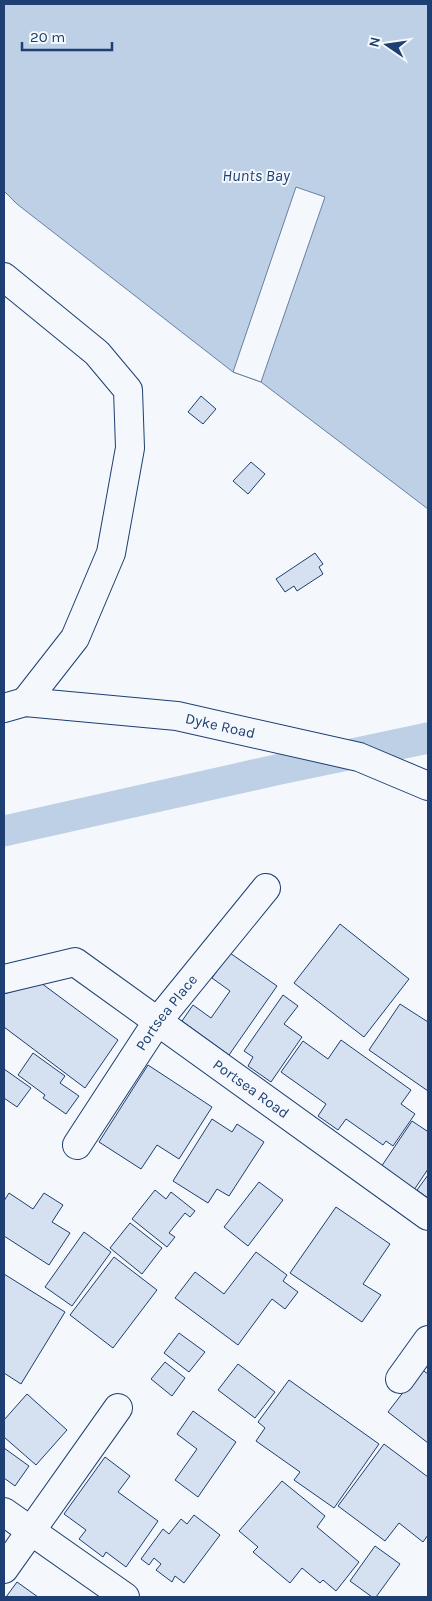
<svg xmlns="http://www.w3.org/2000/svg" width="432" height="1601" font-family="Karla,sans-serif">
<rect width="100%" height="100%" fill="#f4f7fb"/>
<!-- water -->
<path fill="#bed0e5" stroke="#687fa3" d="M4 4H428V509L261 382 233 372 17 204 4 191Z"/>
<!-- pier -->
<path fill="#f4f7fb" stroke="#687fa3" d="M296 187 325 197 261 382 233 372Z"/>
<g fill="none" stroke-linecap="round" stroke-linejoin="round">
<!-- canal -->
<path stroke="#bed0e5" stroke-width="31" d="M4 831 276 770 428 738"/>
</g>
<!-- building -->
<g fill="#d5e0f0" stroke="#1d3f73">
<path d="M201 396 216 409 203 424 188 412Z"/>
<path d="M251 462 265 474 248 494 233 481Z"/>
<path d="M315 553 323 564 319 567 323 574 297 591 294 586 285 592 276 579Z"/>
<path d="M340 924 409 979 364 1037 294 983Z"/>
<path d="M230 953 277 986 229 1055 182 1021 193 1005 211 1018 230 991 212 978Z"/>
<path d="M41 983 118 1040 85 1088 4 1027V994Z"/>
<path d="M283 995 298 1006 284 1024 302 1037 271 1082 248 1066 253 1057 244 1051Z"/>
<path d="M400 1004 428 1022V1091L369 1050Z"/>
<path d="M341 1040 411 1090 401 1104 415 1114 393 1146 386 1141 383 1145 346 1119 338 1130 318 1116 326 1104 281 1072 303 1041 328 1059Z"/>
<path d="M33 1053 65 1076 60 1083 79 1096 66 1114 43 1098 45 1095 18 1075Z"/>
<path d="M148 1065 212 1107 179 1159 157 1145 141 1169 99 1142Z"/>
<path d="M4 1069 31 1088 17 1107 4 1098Z"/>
<path d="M212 1119 232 1132 237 1124 264 1142 229 1196 217 1189 208 1203 173 1181Z"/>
<path d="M412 1121 427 1131 428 1129V1169L414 1190 381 1167Z"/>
<path d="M428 1175V1198L417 1190Z"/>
<path d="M259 1182 283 1200 248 1246 224 1227Z"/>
<path d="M155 1190 166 1199 171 1192 195 1211 190 1217 185 1213 169 1233 175 1237 167 1247 132 1219Z"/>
<path d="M9 1193 33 1209 44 1193 63 1205 52 1222 70 1233 49 1265 4 1236V1201Z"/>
<path d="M336 1207 390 1244 363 1284 381 1295 362 1322 290 1273Z"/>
<path d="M130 1223 162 1248 142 1274 110 1248Z"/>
<path d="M84 1232 111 1252 72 1306 45 1287Z"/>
<path d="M256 1252 287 1275 283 1281 298 1292 285 1309 272 1299 238 1345 175 1298 195 1272 224 1294Z"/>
<path d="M114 1257 157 1290 113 1348 70 1315Z"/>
<path d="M4 1274 65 1312 21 1384 4 1373Z"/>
<path d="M179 1333 205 1352 189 1372 164 1353Z"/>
<path d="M165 1362 185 1378 172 1396 151 1379Z"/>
<path d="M238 1364 275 1392 255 1418 218 1390Z"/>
<path d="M421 1369 428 1374V1443L388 1412Z"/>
<path d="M289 1380 379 1444 334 1508 294 1480 300 1472 256 1441 265 1428 258 1422Z"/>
<path d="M27 1394 67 1430 36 1465 4 1437V1420Z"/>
<path d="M193 1411 236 1442 198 1497 175 1480 197 1449 177 1434Z"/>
<path d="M384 1444 428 1477V1535L423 1542 399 1523 385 1541 338 1506Z"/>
<path d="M4 1448 29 1466 15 1486 4 1478Z"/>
<path d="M105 1457 130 1476 118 1492 158 1521 126 1567 106 1552 103 1557 79 1539 86 1530 64 1514Z"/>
<path d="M282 1481 325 1516 317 1527 359 1562 336 1591 323 1580 320 1583 302 1568 290 1583 253 1552 258 1547 239 1531Z"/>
<path d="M194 1515 220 1535 184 1583 175 1576 172 1582 156 1570 161 1564 154 1558 149 1565 141 1559 163 1529 169 1534 181 1519 187 1524Z"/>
<path d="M375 1546 400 1564 376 1597H372L350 1581Z"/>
<path d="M17 1582 38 1597H6Z"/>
</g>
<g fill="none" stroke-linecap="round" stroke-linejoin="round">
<defs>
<g id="minor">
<path d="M4 277 97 353 128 390 130 448 111 553 75 638 25 702"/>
<path id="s1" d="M4 979 75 962 428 1216"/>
<path id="s2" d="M77 1145 157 1022 266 888"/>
<path d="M400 1379 428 1340"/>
<path d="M4 1512 125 1597"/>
<path d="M4 1569 118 1408"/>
</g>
<g id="primary">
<path id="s3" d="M4 708 25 702 177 716 359 757 428 786"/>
</g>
</defs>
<!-- minor casing -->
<use href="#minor" stroke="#1d3f73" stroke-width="30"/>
<!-- primary casing -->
<use href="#primary" stroke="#1d3f73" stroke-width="30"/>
<!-- minor -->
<use href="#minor" stroke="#f4f7fb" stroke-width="28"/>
<!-- primary -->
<use href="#primary" stroke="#f4f7fb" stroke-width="28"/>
</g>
<g text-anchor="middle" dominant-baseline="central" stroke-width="4" stroke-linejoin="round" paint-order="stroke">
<!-- street labels -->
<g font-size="15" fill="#1d3f73" stroke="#f4f7fb">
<text stroke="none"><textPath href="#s3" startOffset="219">Dyke Road</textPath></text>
<text stroke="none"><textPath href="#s2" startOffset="160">Portsea Place</textPath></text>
<text stroke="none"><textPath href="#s1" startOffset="290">Portsea Road</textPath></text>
</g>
<!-- water labels -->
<g font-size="16" font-style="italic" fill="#1d3f73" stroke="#f4f7fb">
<text x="256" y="175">Hunts Bay</text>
</g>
</g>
<!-- border -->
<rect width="432" height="1601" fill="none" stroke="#1d3f73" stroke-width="10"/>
<!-- north arrow -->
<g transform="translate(387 45) rotate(283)" stroke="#f4f7fb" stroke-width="4" paint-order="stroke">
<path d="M0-4L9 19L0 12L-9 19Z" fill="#1d3f73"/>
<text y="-8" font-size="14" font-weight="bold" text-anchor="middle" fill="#1d3f73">N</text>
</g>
<!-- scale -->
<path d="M22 42v8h90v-8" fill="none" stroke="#1d3f73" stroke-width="2.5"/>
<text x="30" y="42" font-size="15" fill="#1d3f73" stroke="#f4f7fb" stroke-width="4" paint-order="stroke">20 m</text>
</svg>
